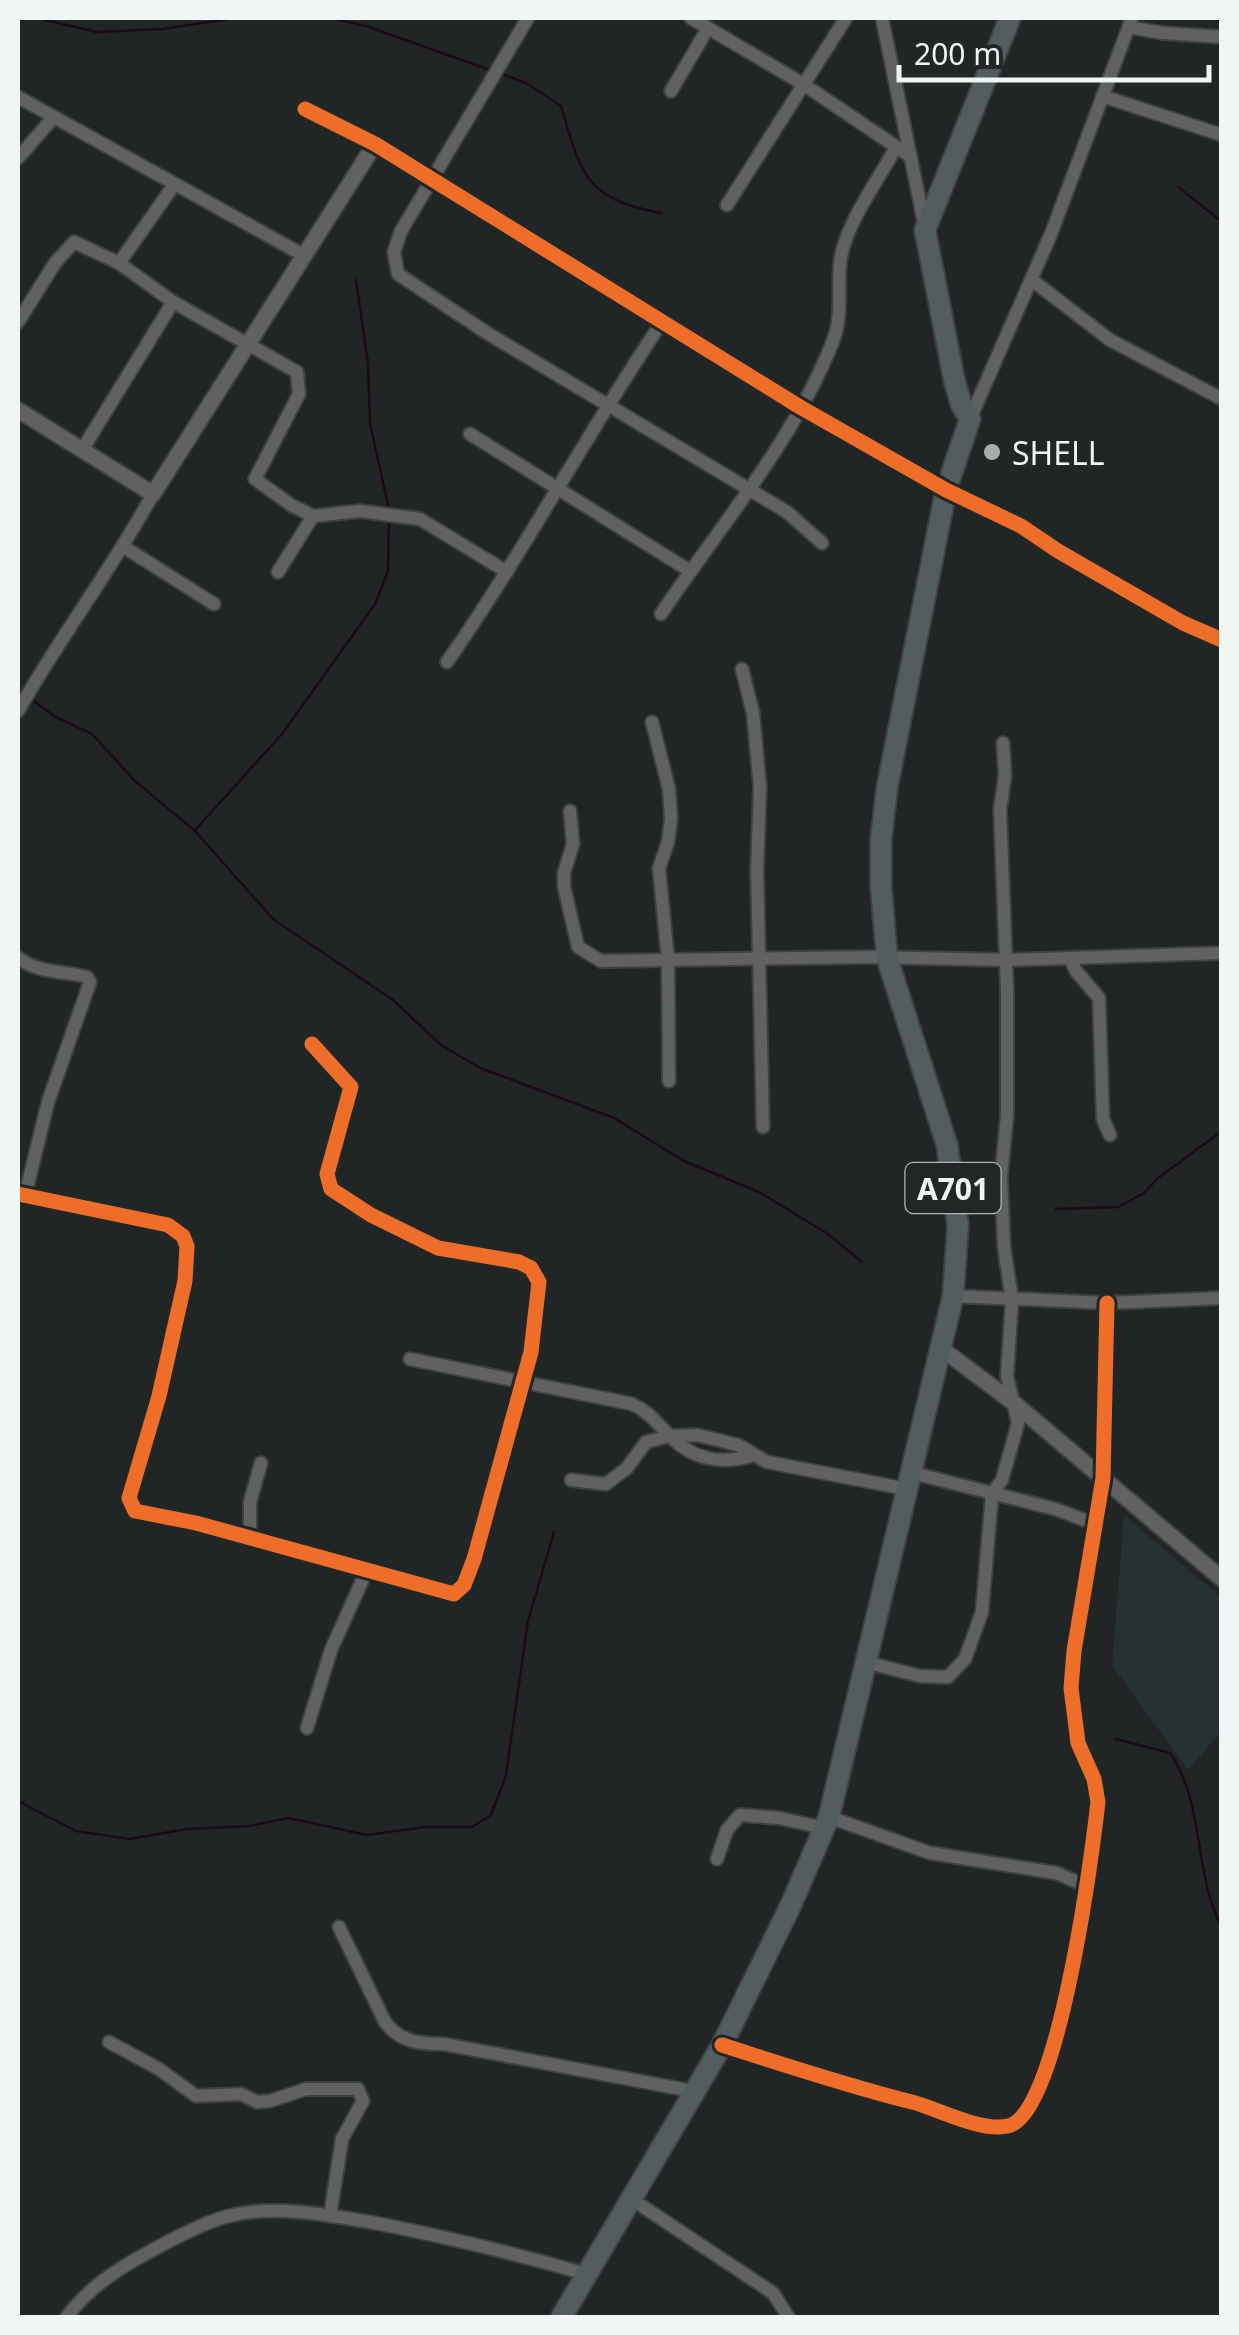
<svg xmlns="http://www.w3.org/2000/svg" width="1239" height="2335" font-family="'Noto Sans',sans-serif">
<rect width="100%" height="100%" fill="#222526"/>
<!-- built -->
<path fill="#263133" d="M1124 1516 1221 1597V1732L1188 1770 1112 1665Z"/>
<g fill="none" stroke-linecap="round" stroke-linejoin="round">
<!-- stream -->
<g stroke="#1c0a16" stroke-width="2.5">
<path d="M37 18 97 32 162 29 236 18"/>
<path d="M331 18 366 26 490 70"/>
<path d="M502 74 526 83 561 106C581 173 584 199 661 213"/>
<path d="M1178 187 1222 222"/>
<path d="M356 280 368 363 370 423 389 510"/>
<path d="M31 699 54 716 92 734 135 781 195 831 273 919 393 1000 441 1045 480 1068 614 1118 684 1161 759 1192 828 1234 862 1262"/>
<path d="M196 829 282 734 375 604 388 571 389 518"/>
<path d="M1056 1209 1118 1207 1144 1193 1158 1178 1222 1131"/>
<path d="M1116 1739 1170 1753C1205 1804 1193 1872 1222 1928"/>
<path d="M18 1801 76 1831 130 1839 187 1829 249 1826 289 1818 367 1835 425 1827H472L491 1815 506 1775 528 1621 554 1532"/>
</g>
<defs>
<g id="minor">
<path d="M528 18 401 231 394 252 398 274 487 333 787 512 822 543"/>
<path d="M691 18 803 84 910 156"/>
<path d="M882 18 925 227"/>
<path d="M1129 27 1162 33 1222 37"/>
<path d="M671 91 708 28"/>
<path d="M1102 96 1222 135"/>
<path d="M18 97 305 256"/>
<path d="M305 109 375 144"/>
<path d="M18 158 53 118"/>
<path d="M174 185 119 263 173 302 297 372 299 394 255 479 291 505 313 516"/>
<path d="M727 205 846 18"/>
<path d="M1032 280 1110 340 1222 399"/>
<path d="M18 322 55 263 74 242 119 263"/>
<path d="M970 419 1051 234 1132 18"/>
<path d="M470 434 690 571"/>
<path d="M82 450 173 302"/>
<path d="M946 490C972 502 1000 513 1024 528 1088 568 1150 612 1222 640"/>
<path d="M124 547 214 604"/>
<path d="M278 572 313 516 360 511 420 519 507 572"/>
<path d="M661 614C720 526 794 441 833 341 844 313 836 285 841 257 847 222 879 179 896 147"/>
<path d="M447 662C524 552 587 433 662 322"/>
<path d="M742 669 753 713 760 787 757 869 763 1127"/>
<path d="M18 711C60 637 112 569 153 494"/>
<path d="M652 722 669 789 671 819 668 842 659 868 668 960 669 1081"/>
<path d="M570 811 573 844 564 873V886L578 947 601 961 871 957 1005 960 1222 953"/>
<path d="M18 958C38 973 63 971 87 977L90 982 48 1102 25 1196"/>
<path d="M1070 959 1076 971 1099 998 1103 1119 1110 1135"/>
<path d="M18 1194 168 1225 183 1236 187 1246 185 1281 159 1396 129 1498 135 1511 196 1523 454 1594 464 1585 474 1559 531 1352 539 1282 531 1268 519 1262 438 1248 371 1215 331 1189 327 1174 351 1087 312 1044"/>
<path d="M953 1296 1107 1303 1222 1298"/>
<path d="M410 1359 632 1404C650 1412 657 1424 670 1436 693 1460 723 1465 754 1455"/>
<path d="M909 1472 1055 1509 1098 1525"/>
<path d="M571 1480 606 1484 627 1468 646 1442 669 1436 697 1435 738 1445 767 1462 907 1489"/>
<path d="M250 1539V1502L261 1463"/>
<path d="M865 1662 920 1676 948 1677 965 1659 982 1612 992 1494 1002 1480 1018 1423 1007 1376 1012 1300 1004 1247 1001 1176 1007 1116V988L1000 810 1005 775 1003 743"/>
<path d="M307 1728 331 1650 367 1570"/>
<path d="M829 1817 930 1853 1056 1873 1087 1886"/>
<path d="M717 1859 727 1830 740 1815 779 1818 824 1828"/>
<path d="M339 1927 385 2022C400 2042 420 2044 444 2044L692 2091"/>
<path d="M109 2042 159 2069 196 2096 241 2094 257 2102 270 2101 306 2089H358L363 2101 342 2139 330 2216"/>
<path d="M722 2045C785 2065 848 2086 912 2102 939 2109 980 2132 1008 2126 1059 2115 1092 1853 1098 1802L1094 1779 1078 1743 1071 1688 1074 1651 1103 1478 1107 1303"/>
<path d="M630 2198 773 2293 789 2318"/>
<path d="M66 2318C88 2288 117 2269 149 2252 169 2241 211 2219 233 2215 277 2205 326 2215 370 2222 443 2236 514 2253 586 2274"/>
</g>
<g id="tertiary">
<path d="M18 410 153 494 375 144 800 407 946 490"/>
<path d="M942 1349 1014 1403 1222 1579"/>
</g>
<path id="primary" d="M561 2318 722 2045 790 1907 829 1817 953 1296 958 1225 947 1145 887 958 881 887V839L887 788 946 490 970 419 961 404 954 379 925 230 1010 18"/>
</defs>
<!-- minor casing -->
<use href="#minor" stroke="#3e4041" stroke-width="16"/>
<!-- tertiary casing -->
<use href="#tertiary" stroke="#3e4041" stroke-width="19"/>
<!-- primary casing -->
<use href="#primary" stroke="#3e4041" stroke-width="24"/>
<!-- minor -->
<use href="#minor" stroke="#5f6162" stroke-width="12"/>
<!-- tertiary -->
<use href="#tertiary" stroke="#5f6162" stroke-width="15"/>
<!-- primary -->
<use href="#primary" stroke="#535d5f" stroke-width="20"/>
<defs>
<g id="cycleway">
<path d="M305 109 375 144 800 407 946 490 1021 526 1058 551 1183 623 1222 640"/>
<path d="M18 1194 168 1225 183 1236 187 1246 185 1281 159 1396 129 1498 135 1511 196 1523 454 1594 464 1585 474 1559 531 1352 539 1282 531 1268 519 1262 438 1248 371 1215 331 1189 327 1174 351 1087 312 1044"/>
<path d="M722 2045C785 2065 848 2086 912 2102 939 2109 980 2132 1008 2126 1059 2115 1092 1853 1098 1802L1094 1779 1078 1743 1071 1688 1074 1651 1103 1478 1107 1303"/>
</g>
</defs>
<!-- cycleway casing -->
<use href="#cycleway" stroke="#212627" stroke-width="21"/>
<!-- cycleway -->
<use href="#cycleway" stroke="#ee6e29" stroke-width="15"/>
</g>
<!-- markers -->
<circle fill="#a9acad" stroke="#212627" stroke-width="4" cx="992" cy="452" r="10"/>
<g text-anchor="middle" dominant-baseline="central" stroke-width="9" stroke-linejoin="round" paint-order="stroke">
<!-- shield labels -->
<rect fill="#212627" stroke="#b3b7b8" stroke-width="2.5" x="905.5" y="1163" width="95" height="50" rx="8"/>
<g font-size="30" font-weight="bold" fill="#f2f5f6">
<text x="953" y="1188">A701</text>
</g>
<!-- poi labels -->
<g font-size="32" fill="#f2f5f6" stroke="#212627" text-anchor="start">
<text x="1012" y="452">SHELL</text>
</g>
</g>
<!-- border -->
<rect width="1239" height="2335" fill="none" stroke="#f2f5f6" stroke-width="40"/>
<!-- scale -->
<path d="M899 65v15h310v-15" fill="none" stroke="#f2f5f6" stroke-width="5"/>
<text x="914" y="65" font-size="30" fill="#f2f5f6" stroke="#212627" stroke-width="8" paint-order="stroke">200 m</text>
</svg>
